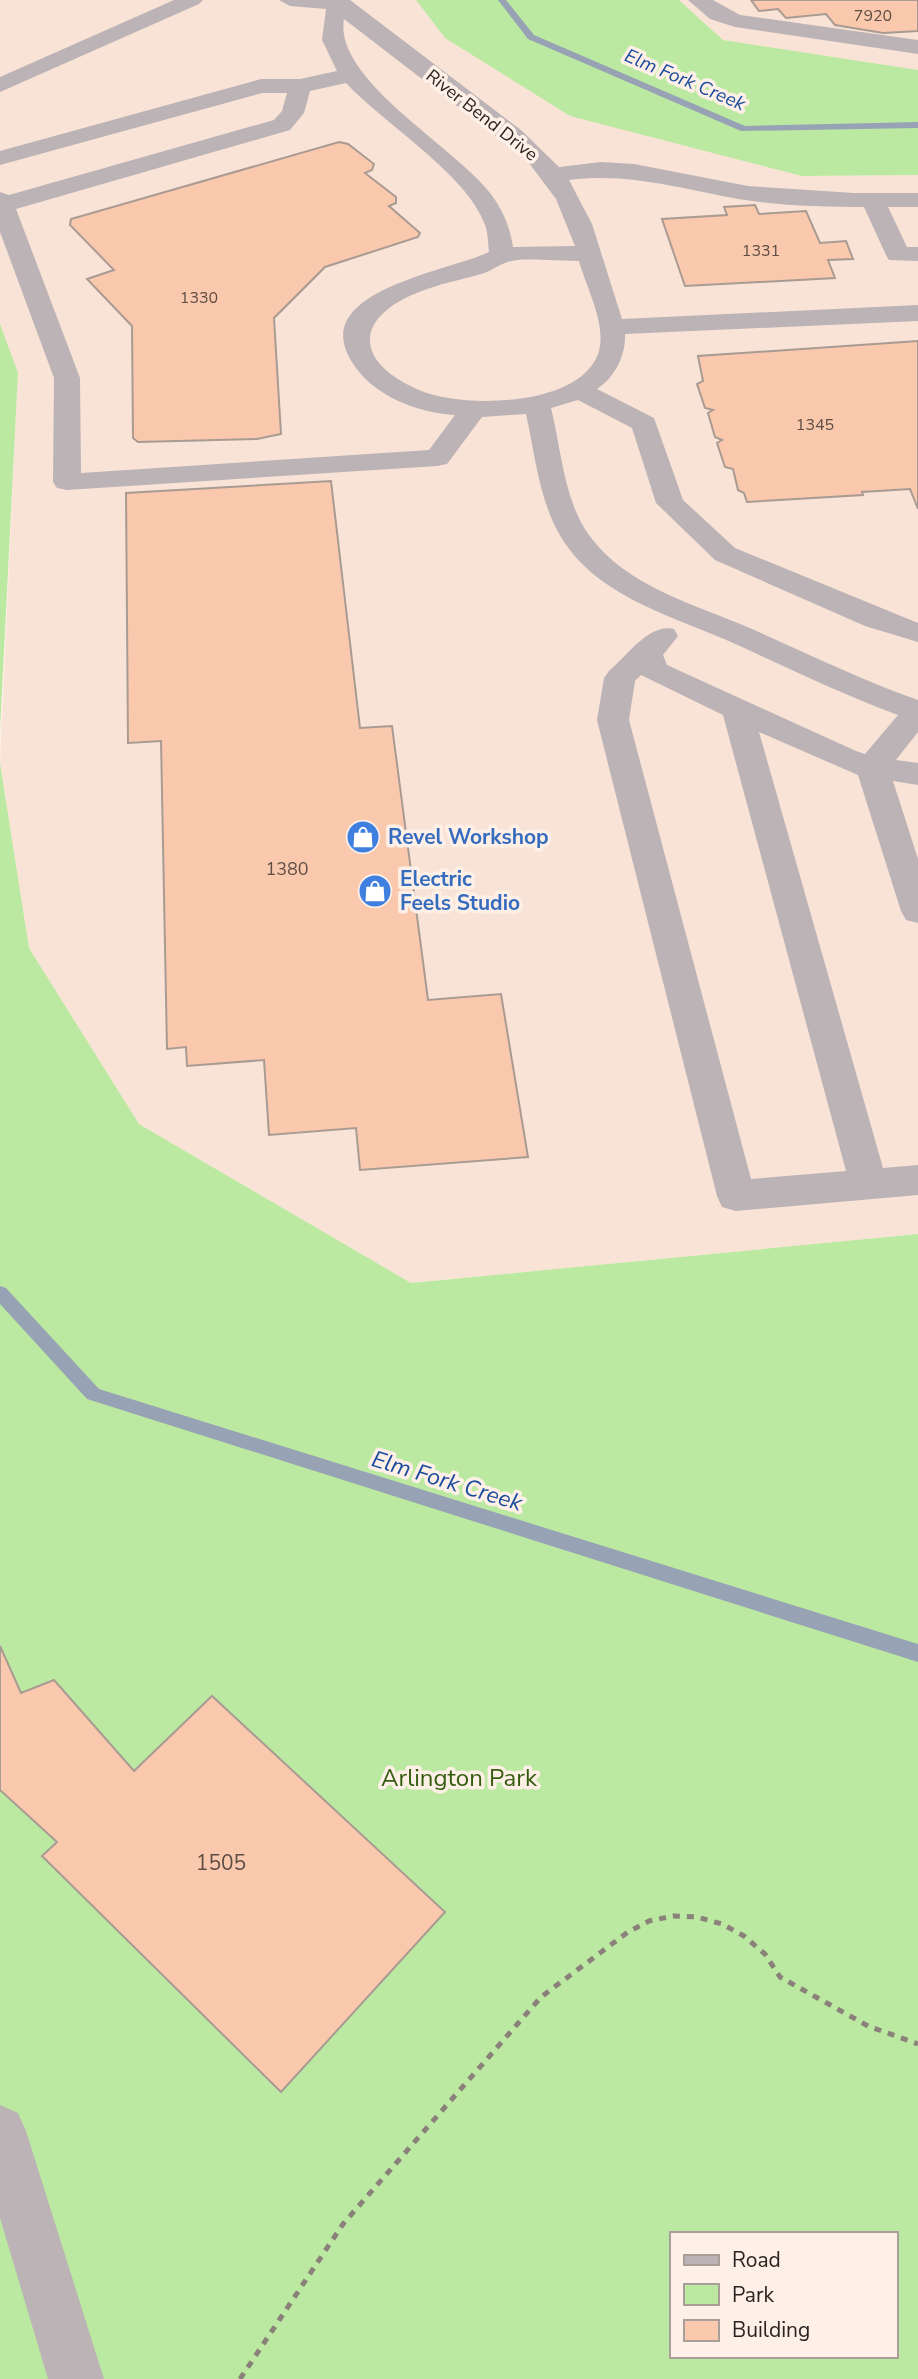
<svg xmlns="http://www.w3.org/2000/svg" width="918" height="2379" font-family="'Nunito Sans',sans-serif">
<rect width="100%" height="100%" fill="#fff0e7"/>
<!-- built -->
<g fill="#f9e3d6">
<path d="M0 0H416L445 38 802 176 918 175V1234L411 1283 139 1124 29 948 0 763 18 373 0 324Z"/>
<path d="M679 0H918V70L723 40Z"/>
</g>
<!-- green -->
<g fill="#bce9a1" fill-rule="evenodd">
<path d="M416 0H679L723 40 918 70V175L802 176 570 116 445 38Z"/>
<path d="M0 324 18 373 0 731Z"/>
<path d="M0 763 29 948 139 1124 411 1283 918 1234V2379H0ZM671 2234H895V2356H671Z"/>
</g>
<g fill="none" stroke-linecap="round" stroke-linejoin="round">
<!-- stream -->
<g fill="#97a2b5" fill-rule="evenodd">
<path d="M498 0H506L534 35 745 126 918 122V128L741 131 528 39Z"/>
<path d="M0 1286 6 1288 99 1389 918 1644V1662L87 1399 0 1304Z"/>
</g>
</g>
<!-- building -->
<g fill="#fac9ad" stroke="#a99b93" stroke-width="2">
<path d="M751 0H918V31L883 33 835 25 826 14 786 18 778 9 759 11Z"/>
<path d="M339 142 348 144 374 164 372 170 365 173 396 197V203L389 206 420 233 418 237 325 267 274 318 281 434 257 439 138 442 133 438 132 326 87 279 114 270 70 225 71 219Z"/>
<path d="M755 205 759 214 806 211 820 243 846 241 853 259 828 260 835 278 685 286 662 219 727 215 724 207Z"/>
<path d="M918 341V509L910 489 862 492 863 495 747 502 744 493 738 490 733 469 725 467 717 443 722 440 715 437 708 413 713 410 705 408 697 384 703 381 698 356Z"/>
<path d="M331 481 360 728 392 726 428 1000 501 994 528 1157 360 1170 356 1128 269 1135 264 1060 187 1066 186 1047 167 1049 161 741 128 743 126 493Z"/>
<path d="M0 1646 21 1693 54 1680 134 1771 212 1696 445 1912 281 2092 42 1856 57 1842 0 1790Z"/>
</g>
<g fill="none" stroke-linecap="round" stroke-linejoin="round">
<!-- path -->
<path stroke="#8b817b" stroke-width="5" stroke-dasharray="7 7" stroke-linecap="butt" d="M240 2379 343 2224 541 1997 628 1932 649 1921 673 1916 697 1917 722 1924 744 1936 765 1954 780 1977 868 2026 918 2044"/>
<!-- minor -->
<g fill="#bbb3b5" fill-rule="evenodd">
<path d="M174 0H203L199 4 0 92V77Z"/>
<path d="M279 0H350L522 131 559 167 601 162 634 164 748 186 854 193H918V207H888L907 247H918V261L889 260 886 255 864 207C826 207 783 206 745 200 685 190 630 172 569 180L592 224 622 319 918 305V321L625 334C626 355 615 377 597 389L654 418 683 500 735 548 918 623V642L865 626 715 560 656 503 632 428 578 400 551 408C561 448 564 501 589 535 626 587 697 605 752 629 807 653 861 680 918 700V732L896 760 918 763V785L893 781 918 859V923L906 920 901 911 858 775 759 732 883 1168 918 1165V1195L736 1211 722 1207 717 1196 597 720 604 678 609 671C628 655 649 623 674 629L678 636 663 655 667 665 856 751 865 754 898 715C841 694 786 667 731 642 672 616 596 596 561 537 539 501 535 454 526 414L482 417 447 464 437 466 67 490 57 488 53 482 54 378 0 232V192L9 195 274 120 282 111 287 93H262L0 165V151L261 79H300L337 71 322 40 326 9 290 6ZM344 19 526 159 556 199 575 246 513 247C510 227 503 210 490 193 455 147 333 79 344 19ZM346 83C383 123 468 175 485 225 488 233 488 243 489 252 445 273 293 293 360 373 382 399 421 413 455 415L429 450 81 473 80 378 16 209 290 130 304 113 310 91ZM547 260 579 261C586 287 608 326 598 354 579 407 462 409 419 390 354 362 353 318 419 292 439 284 460 280 481 274 490 272 496 266 505 263 517 258 534 260 547 260ZM641 675 723 715 846 1171 751 1179 629 720 635 681Z"/>
<path d="M688 0H713L740 15 918 40V54L735 27 710 19Z"/>
<path d="M0 2105 18 2113 26 2131 104 2379H48L0 2218Z"/>
</g>
</g>
<!-- icons -->
<defs>
<symbol id="shop-disc" viewBox="-11 -11 22 22"><circle r="9.5" fill="#3f7fe0" stroke="#fff0e7"/><path d="M-5-2.5h2.3a2.7 3.5 0 0 1 5.4 0H5L5.5 6h-11ZM-1.5-2.5h3a1.5 2.3 0 0 0-3 0Z" fill="#fff"/></symbol>
</defs>
<g fill-rule="evenodd">
<use href="#shop-disc" x="344" y="818" width="38" height="38"/>
<use href="#shop-disc" x="356" y="872" width="38" height="38"/>
</g>
<g text-anchor="middle" dominant-baseline="central" stroke-width="7" stroke-linejoin="round" paint-order="stroke">
<!-- far-number labels -->
<g font-size="16" fill="#5e4d44">
<text x="873" y="16">7920</text>
<text x="761" y="251">1331</text>
<text x="199" y="298">1330</text>
<text x="815" y="425">1345</text>
</g>
<!-- far-street labels -->
<g font-size="18" fill="#2a2421" stroke="#fff0e7">
<text transform="translate(482 115) rotate(38)">River Bend Drive</text>
</g>
<!-- number labels -->
<g font-size="18" fill="#5e4d44">
<text x="287" y="869">1380</text>
</g>
<!-- far-water labels -->
<g font-size="19" font-style="italic" fill="#1a4c9d" stroke="#fff0e7">
<text transform="translate(685 80) rotate(23)">Elm Fork Creek</text>
</g>
<!-- shop labels -->
<g font-size="21" font-weight="bold" fill="#366cbe" stroke="#fff0e7" text-anchor="start">
<text x="388" y="837">Revel Workshop</text>
<text x="400" y="879">Electric<tspan x="400" dy="24">Feels Studio</tspan></text>
</g>
<!-- near-number labels -->
<g font-size="21" fill="#5e4d44">
<text x="221" y="1863">1505</text>
</g>
<!-- water labels -->
<g font-size="23" font-style="italic" fill="#1a4c9d" stroke="#fff0e7">
<text transform="translate(447 1481) rotate(17)">Elm Fork Creek</text>
</g>
<!-- near-park labels -->
<g font-size="24" fill="#345d10" stroke="#fff0e7">
<text x="459" y="1778">Arlington Park</text>
</g>
</g>
<!-- legend -->
<rect x="670" y="2232" width="228" height="126" fill="#fff0e7" stroke="#aa9e98" stroke-width="2"/>
<rect x="684" y="2255" width="35" height="10" fill="#bbb3b5" stroke="#aa9e98" stroke-width="2"/>
<text x="732" y="2267" font-size="21" fill="#2a2421">Road</text>
<rect x="684" y="2284" width="35" height="21" fill="#bce9a1" stroke="#aa9e98" stroke-width="2"/>
<text x="732" y="2302" font-size="21" fill="#2a2421">Park</text>
<rect x="684" y="2320" width="35" height="21" fill="#fac9ad" stroke="#aa9e98" stroke-width="2"/>
<text x="732" y="2337" font-size="21" fill="#2a2421">Building</text>
</svg>
